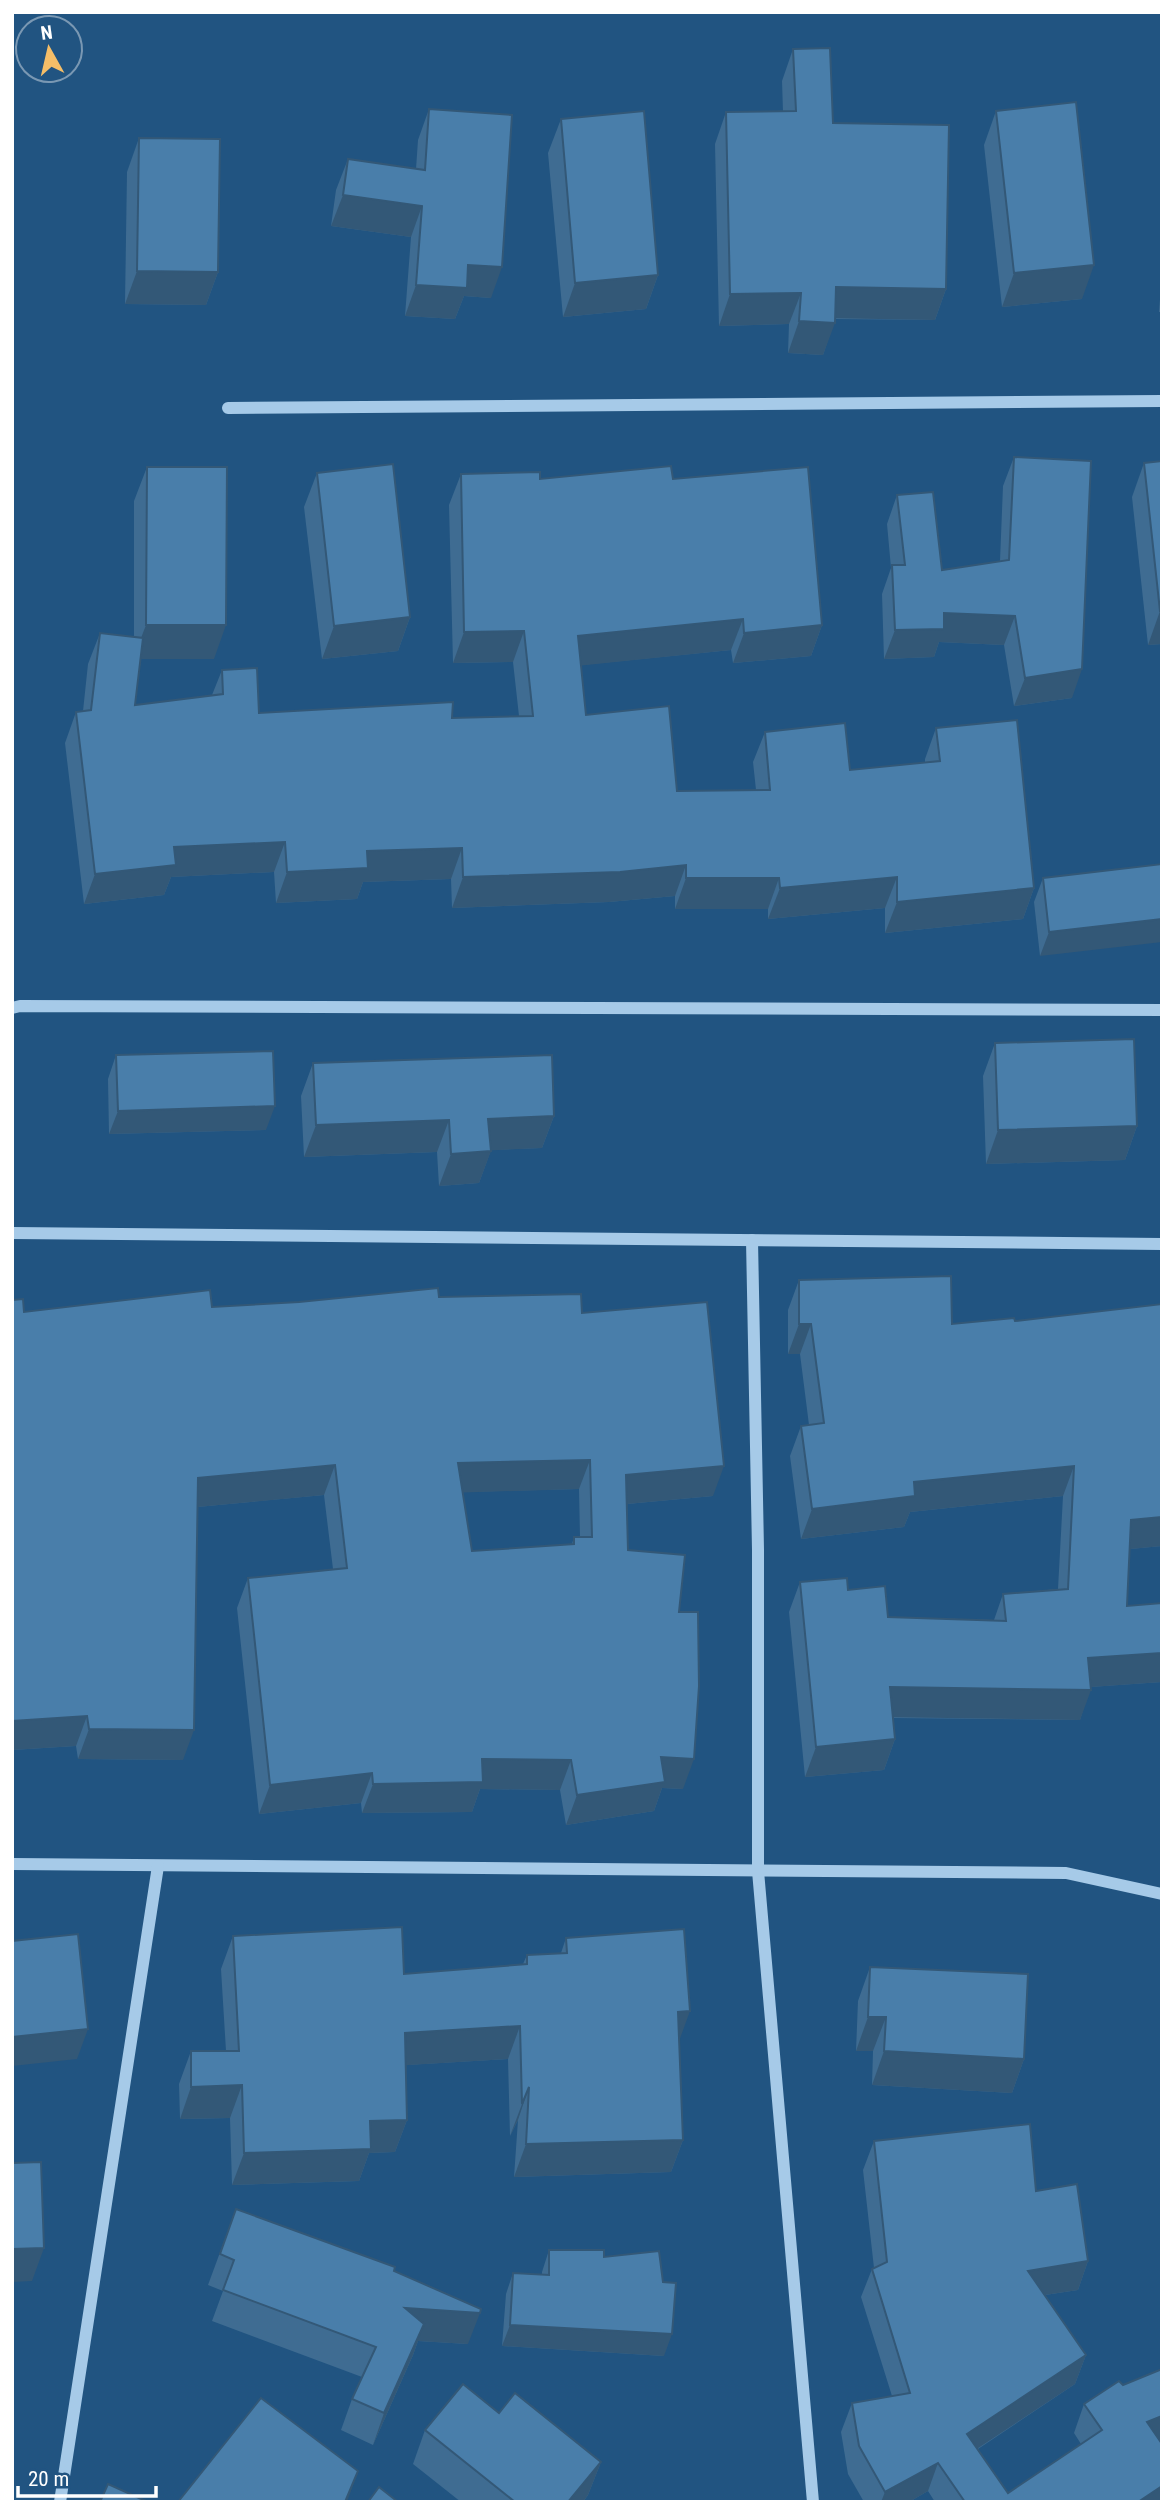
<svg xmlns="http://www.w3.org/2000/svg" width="1174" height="2514" font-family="'Roboto Condensed',sans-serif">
<rect width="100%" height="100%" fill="#215481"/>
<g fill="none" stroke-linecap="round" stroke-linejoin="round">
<!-- minor -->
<g stroke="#a6cae8" stroke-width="12">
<path d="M228 408 1162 401"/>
<path d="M12 1008 20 1006 1162 1010"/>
<path d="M12 1233 1162 1244"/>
<path d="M752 1240 758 1550V1871L813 2502"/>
<path d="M12 1864 1066 1873 1162 1894"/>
<path d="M60 2502 158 1866"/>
</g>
</g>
<!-- wall -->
<g fill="#3f6c92" fill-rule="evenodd">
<path d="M793 49 833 123 946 289 935 320 835 319 823 355 788 353 789 324 719 326 715 144 726 112H783L782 81Z"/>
<path d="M429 109 491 298 464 296 455 319 405 316 411 237 331 226 336 190 348 159 416 169 418 140Z"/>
<path d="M996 111 1082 299 1002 307 984 145Z"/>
<path d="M561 119 658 275 646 309 563 317 548 153Z"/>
<path d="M139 138 218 272 206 305 125 304 127 172Z"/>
<path d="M1162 273V312H1159Z"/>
<path d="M1014 457 1072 698 1014 706 1004 645 939 642 934 657 884 659 882 594 891 568 887 524 897 495 942 570 1000 561 1003 486Z"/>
<path d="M1162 461V644L1148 645 1132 497 1144 463Z"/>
<path d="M147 467 214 659H141L135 705 212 695 222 670 259 713 452 718 519 716 513 662 453 663 449 505 461 474 540 479H673L822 625 811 656 733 663 731 650 581 665 586 715 677 791 756 790 753 762 765 732 850 770 925 763V759L936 728 1034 888 1023 919 885 933V908L768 919V909H675V896L609 902 452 908 451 879 363 882 357 899 276 903 274 872 171 877 164 895 84 904 65 743 76 712 83 711 88 664 100 633 134 637V501Z"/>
<path d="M317 473 410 617 398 651 322 659 304 507Z"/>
<path d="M1162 864 1040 956 1034 902 1043 878Z"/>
<path d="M995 1043 1137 1126 1125 1160 986 1164 983 1076Z"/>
<path d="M116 1055 266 1130 109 1134 108 1079Z"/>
<path d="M313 1063 554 1116 542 1148 491 1150 479 1183 439 1186 437 1152 304 1157 301 1096Z"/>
<path d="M799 1280 952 1324 1015 1321 1162 1546 1130 1549 1127 1606 1162 1603V1682L1090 1687 1080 1720 893 1718 895 1739 884 1770 805 1777 789 1612 800 1582 848 1590 888 1617 994 1620 1003 1594 1058 1589 1063 1496 910 1512 904 1527 801 1539 790 1456 801 1426 809 1425 800 1354H788V1310Z"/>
<path d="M439 1297 582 1313 713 1496 627 1504 628 1550 679 1612 683 1789 662 1788 654 1811 566 1825 560 1790 480 1789 472 1812 362 1813 361 1803 259 1814 237 1608 248 1578 333 1569 324 1495 197 1507 183 1760 78 1759 76 1746 12 1750V1300L24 1312 212 1307ZM579 1489 580 1537H574L572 1544 472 1551 462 1492Z"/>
<path d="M233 1936 404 1974 523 1964 527 1955 561 1953 566 1938 679 2041 683 2140 671 2172 514 2177 518 2120 510 2136 508 2059 406 2065 407 2120 395 2152 369 2153 359 2181 232 2185 230 2118 180 2119 179 2084 191 2051H226L221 1969Z"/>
<path d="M870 1967 1024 2059 1012 2093 872 2085 873 2051H856L858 2001Z"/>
<path d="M874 2141 1036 2191 1088 2261 1078 2290 1045 2295 1086 2355 1075 2384 978 2449 1008 2493 1081 2444 1074 2433 1084 2404 1162 2369V2440L1160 2441 1162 2502H935L928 2491 909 2502H864L848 2474 841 2432 852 2403 892 2396 861 2297 872 2269 874 2268 863 2170Z"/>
<path d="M236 2209 394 2271 468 2344 418 2341 413 2355 373 2445 341 2430 352 2399 362 2377 212 2321 223 2291 208 2285Z"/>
<path d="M549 2250 604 2257 664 2356 502 2346 506 2294 513 2273 542 2275V2272Z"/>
<path d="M499 2413 601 2462 588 2495 583 2502H461L413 2464 425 2430Z"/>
</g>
<!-- shaded-wall -->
<g fill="#335877">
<path d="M343 195 422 206 411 237 331 226Z"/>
<path d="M468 265 502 267 491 298 464 296 455 319 405 316 416 285Z"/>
<path d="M1094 265 1082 299 1002 307 1014 273Z"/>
<path d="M137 271 218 272 206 305 125 304Z"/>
<path d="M658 275 646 309 563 317 575 283Z"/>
<path d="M836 287 946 289 935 320 825 318Z"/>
<path d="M801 293 789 324 719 326 730 294Z"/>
<path d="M799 321 835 323 823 355 788 353Z"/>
<path d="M1160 611H1162V644L1148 645Z"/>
<path d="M944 613 1015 616 1004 645 939 642 934 657 884 659 895 630Z"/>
<path d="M410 617 398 651 322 659 334 626Z"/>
<path d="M743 619 731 650 567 667 578 636Z"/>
<path d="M146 625H226L214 659H133Z"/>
<path d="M822 625 811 656 733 663 744 633Z"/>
<path d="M524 631 513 662 453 663 464 632Z"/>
<path d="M1082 669 1072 698 1014 706 1025 678Z"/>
<path d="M285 842 274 872 171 877 164 895 84 904 95 874 174 847Z"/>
<path d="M462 848 451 879 363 882 357 899 276 903 287 872 367 851Z"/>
<path d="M686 865 675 896 609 902 452 908 463 877Z"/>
<path d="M897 877 885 908 768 919 780 888Z"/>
<path d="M686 878H779L768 909H675Z"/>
<path d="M1034 888 1023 919 885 933 897 902Z"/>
<path d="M1162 919V942L1040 956 1049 932Z"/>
<path d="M275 1106 266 1130 109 1134 118 1111Z"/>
<path d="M554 1116 542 1148 476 1151 488 1119Z"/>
<path d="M449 1120 437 1152 304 1157 316 1125Z"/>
<path d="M1137 1126 1125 1160 986 1164 998 1130Z"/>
<path d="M491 1151 479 1183 439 1186 451 1154Z"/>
<path d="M799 1324H811L800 1354H788Z"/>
<path d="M590 1460 579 1489 447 1493 458 1463Z"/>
<path d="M335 1465 324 1495 187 1508 198 1478Z"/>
<path d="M724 1466 713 1496 616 1505 626 1475Z"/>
<path d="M1074 1466 1063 1496 910 1512 904 1527 801 1539 812 1509 914 1482Z"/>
<path d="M1162 1517V1546L1120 1550 1131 1520Z"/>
<path d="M1162 1653V1682L1077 1688 1088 1658Z"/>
<path d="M890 1687 1091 1690 1080 1720 879 1717Z"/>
<path d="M87 1716 76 1746 12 1750V1721Z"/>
<path d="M89 1729 194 1730 183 1760 78 1759Z"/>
<path d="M895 1739 884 1770 805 1777 816 1747Z"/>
<path d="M661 1757 694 1759 683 1789 662 1788 654 1811 566 1825 577 1795Z"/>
<path d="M482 1759 571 1760 560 1790 480 1789 472 1812 362 1813 373 1784Z"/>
<path d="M372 1773 361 1803 259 1814 270 1785Z"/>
<path d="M690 2011 678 2044V2012Z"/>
<path d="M868 2017H886L873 2051H856Z"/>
<path d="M520 2026 508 2059 393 2066 405 2033Z"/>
<path d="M88 2029 77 2059 12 2066V2037Z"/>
<path d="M884 2051 1024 2059 1012 2093 872 2085Z"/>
<path d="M242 2085 230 2118 180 2119 191 2087Z"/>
<path d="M529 2087 518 2120 510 2136 522 2104Z"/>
<path d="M407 2120 395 2152 369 2153 359 2181 232 2185 244 2153 370 2121Z"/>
<path d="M683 2140 671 2172 514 2177 526 2144Z"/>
<path d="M44 2248 32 2281 12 2282V2249Z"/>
<path d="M1088 2261 1078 2290 1018 2299 1028 2271Z"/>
<path d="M405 2308 480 2313 468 2344 418 2341 413 2355 373 2445 384 2413Z"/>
<path d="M510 2325 672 2334 664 2356 502 2346Z"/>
<path d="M1086 2355 1075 2384 957 2462 967 2434Z"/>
<path d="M1162 2416V2440L1137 2451 1147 2422Z"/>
<path d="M601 2462 588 2495 583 2502H568Z"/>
<path d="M938 2463 928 2491 909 2502H881L885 2492Z"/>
<path d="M358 2471 347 2502H345Z"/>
<path d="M1162 2486V2502H1138Z"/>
</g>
<!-- building -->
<g fill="#497eaa" stroke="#335877" stroke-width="2" fill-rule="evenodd">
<path d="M830 48 833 123 949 125 946 289 836 287 835 323 799 321 801 293 730 294 726 112 796 111 793 49Z"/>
<path d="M1076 102 1094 265 1014 273 996 111Z"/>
<path d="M429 109 512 115 502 267 468 265 467 288 416 285 422 206 343 195 348 159 425 170Z"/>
<path d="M644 111 658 275 575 283 561 119Z"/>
<path d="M139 138 220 139 218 272 137 271Z"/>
<path d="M1014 457 1091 461 1082 669 1025 678 1015 616 944 613V629L895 630 892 565H905L897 495 933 492 942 570 1009 560Z"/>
<path d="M1162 461V611H1160L1144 463Z"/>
<path d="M393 464 410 617 334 626 317 473Z"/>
<path d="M671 466 673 479 808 467 822 625 744 633 743 619 578 636 586 715 669 706 677 791 770 790 765 732 845 723 850 770 940 761 936 728 1017 720 1034 888 897 902V877L780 888 779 878H686V865L620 872 463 877 462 848 367 851 368 868 287 872 285 842 174 847 176 865 95 874 76 712 91 710 100 633 143 638 135 705 223 694 222 670 257 668 259 713 453 702 452 718 533 716 524 631 464 632 461 474 540 472V479Z"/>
<path d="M147 467H227L226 625H146Z"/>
<path d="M1162 864V919L1049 932 1043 878Z"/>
<path d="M1134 1039 1137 1126 998 1130 995 1043Z"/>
<path d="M273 1051 275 1106 118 1111 116 1055Z"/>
<path d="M552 1055 554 1116 488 1119 491 1151 451 1154 449 1120 316 1125 313 1063Z"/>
<path d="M951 1276 952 1324 1014 1318 1015 1321 1162 1304V1517L1131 1520 1127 1606 1162 1603V1653L1088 1658 1091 1690 890 1687 895 1739 816 1747 800 1582 847 1578 848 1590 885 1586 888 1617 1006 1621 1003 1594 1068 1589 1074 1466 914 1482 915 1496 812 1509 801 1426 824 1423 811 1324H799V1280Z"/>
<path d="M438 1288 439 1297 581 1294 582 1313 707 1302 724 1466 626 1475 628 1550 685 1555 679 1612H698L699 1686 694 1759 661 1757 665 1782 577 1795 571 1760 482 1759 483 1782 373 1784 372 1773 270 1785 248 1578 347 1568 335 1465 198 1478 194 1730 89 1729 87 1716 12 1721V1300L23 1299 24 1312 210 1290 212 1307 299 1302ZM590 1460 592 1537H574V1544L472 1551 458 1463Z"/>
<path d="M402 1927 404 1974 527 1964V1955L567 1953 566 1938 684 1929 690 2011 678 2012 683 2140 526 2144 529 2087 522 2104 520 2026 405 2033 407 2120 370 2121 371 2149 244 2153 242 2085 191 2087V2051H239L233 1936Z"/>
<path d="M78 1934 88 2029 12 2037V1941Z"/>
<path d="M870 1967 1028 1974 1024 2059 884 2051 886 2017H868Z"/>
<path d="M1030 2124 1036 2191 1077 2184 1088 2261 1028 2271 1086 2355 967 2434 1008 2493 1102 2430 1084 2404 1119 2381 1123 2385 1162 2369V2416L1147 2422 1162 2444V2486L1138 2502H965L938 2463 885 2492 859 2446 852 2403 910 2393 872 2269 887 2262 874 2141Z"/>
<path d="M41 2162 44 2248 12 2249V2163Z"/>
<path d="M236 2209 395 2267 394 2271 481 2309 480 2313 405 2308 424 2324 384 2413 352 2399 376 2347 223 2290 234 2260 220 2254Z"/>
<path d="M549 2250H604V2257L659 2251 663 2282 676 2283 672 2334 510 2325 513 2273 549 2275Z"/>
<path d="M463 2384 499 2413 515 2393 601 2462 568 2502H515L425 2430Z"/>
<path d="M261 2398 358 2471 345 2502H178Z"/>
<path d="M108 2484 148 2502H100Z"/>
<path d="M379 2487 398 2502H368Z"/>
</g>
<!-- border -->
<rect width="1174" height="2514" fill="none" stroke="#ffffff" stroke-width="28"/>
<!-- north arrow -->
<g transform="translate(49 49) rotate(352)"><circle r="33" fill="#215481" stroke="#7a98b3" stroke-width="2"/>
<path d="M0-5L12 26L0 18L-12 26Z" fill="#f5be68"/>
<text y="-10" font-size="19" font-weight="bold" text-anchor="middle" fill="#ffffff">N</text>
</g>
<!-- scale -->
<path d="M18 2486v10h138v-10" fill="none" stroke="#ffffff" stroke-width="3.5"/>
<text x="28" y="2486" font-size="21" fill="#ffffff" stroke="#215481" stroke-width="5" paint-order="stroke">20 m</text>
</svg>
